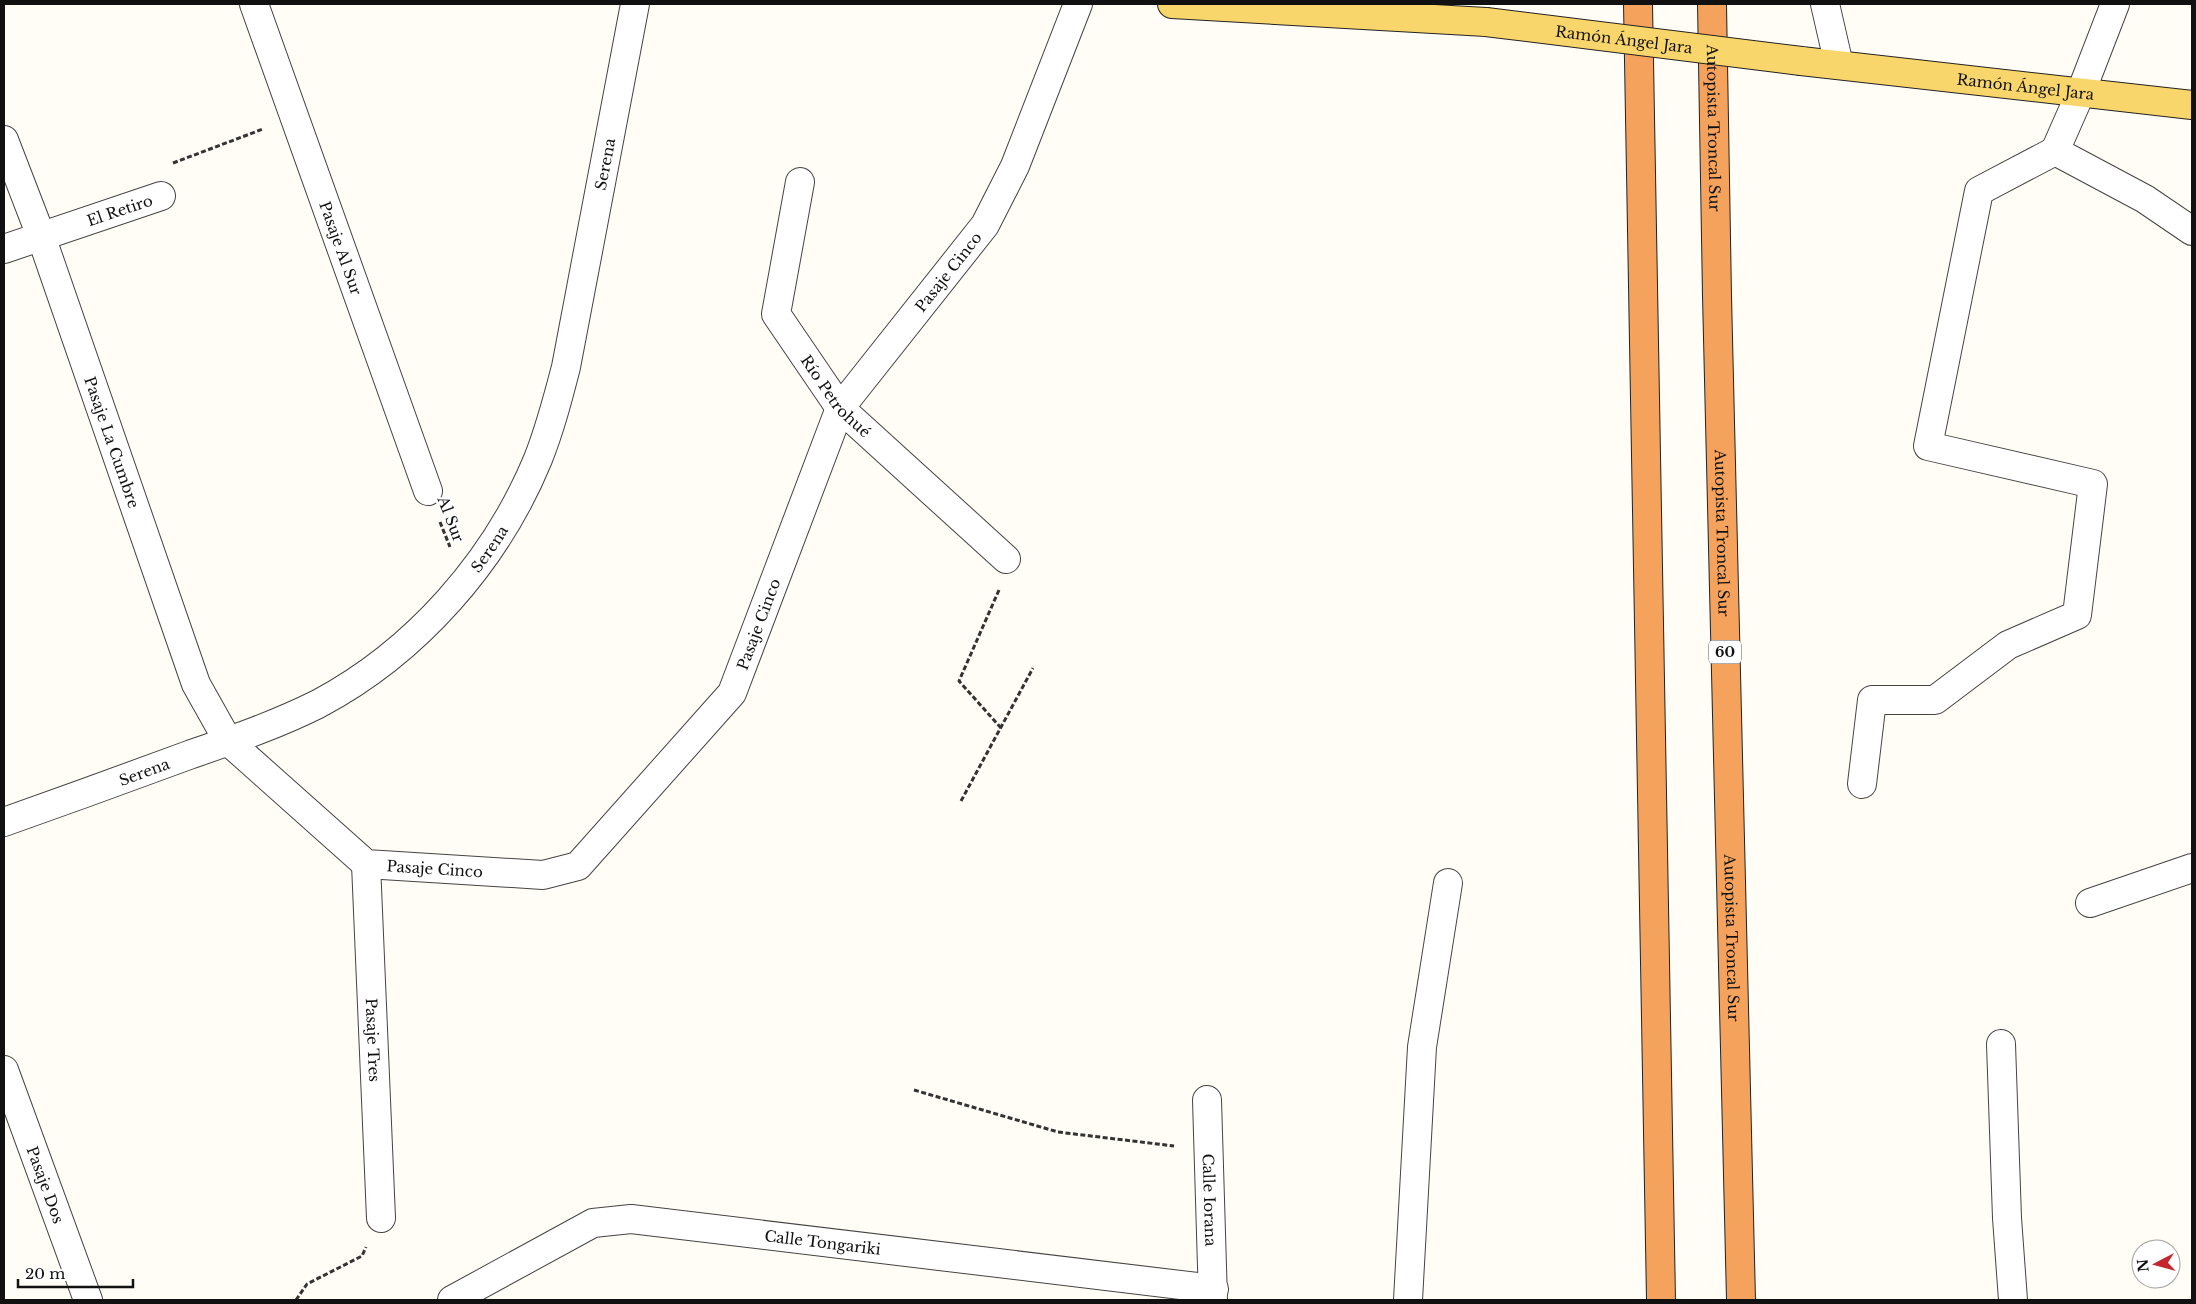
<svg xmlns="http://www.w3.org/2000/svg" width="2196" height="1304" font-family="'Libre Baskerville',serif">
<rect width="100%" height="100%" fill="#fffdf5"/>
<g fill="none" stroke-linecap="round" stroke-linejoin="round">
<defs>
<g id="minor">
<path id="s1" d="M254 4 428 491"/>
<path d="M1825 4 1839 65"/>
<path d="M2115 4 2081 92 2055 151 2145 199 2192 231"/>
<path id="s2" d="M4 140 41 236 196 684 228 741 366 864 543 875 578 866 732 693 840 408 985 225 1015 166 1078 4"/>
<path id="s3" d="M800 182 776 314 840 408 1006 559"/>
<path id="s4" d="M4 249 161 196"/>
<path d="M1862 784 1872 700H1935L2008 645 2077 615 2093 484 1928 446 1979 191 2055 151"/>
<path id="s5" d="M4 822C66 800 127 778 189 755 232 740 276 725 318 704 416 652 496 561 538 459 550 429 558 398 566 367L635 4"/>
<path id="s6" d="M366 864 381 1218"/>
<path d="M2090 903 2192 868"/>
<path d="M2001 1044 2007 1218 2013 1300"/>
<path id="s7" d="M4 1070 88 1300"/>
<path id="s8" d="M1207 1100 1213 1300"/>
<path id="s9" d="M452 1300 593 1223 631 1219 1214 1289"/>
<path d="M1408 1300 1422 1047 1448 883"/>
</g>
<g id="major">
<path d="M1172 4 1486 22"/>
<path id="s10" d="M1801 61 2192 105"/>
</g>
<g id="highway">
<path d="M1638 4 1661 1300"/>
<path id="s11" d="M1712 4 1717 296 1741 1300"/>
</g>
</defs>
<!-- minor casing -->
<use href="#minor" stroke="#444" stroke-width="30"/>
<!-- major casing -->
<use href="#major" stroke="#222" stroke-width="30"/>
<!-- highway casing -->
<use href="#highway" stroke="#222" stroke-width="30"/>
<!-- path -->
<g stroke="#333" stroke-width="3" stroke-dasharray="5 2.5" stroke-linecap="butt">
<path d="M173 163 263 129"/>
<path d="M440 522 450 547"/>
<path d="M999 590 959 681 1001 728"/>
<path d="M961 801 1033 668"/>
<path d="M914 1090 1058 1132 1174 1146"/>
<path d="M296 1300 307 1284 362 1256 366 1247"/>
</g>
<!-- minor -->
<use href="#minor" stroke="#fff" stroke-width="28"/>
<!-- major -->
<use href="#major" stroke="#f9d66b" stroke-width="28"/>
<!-- highway -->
<use href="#highway" stroke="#f5a25d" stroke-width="28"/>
<defs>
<g id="major-bridge">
<path id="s12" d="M1486 22 1801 61"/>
</g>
</defs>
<!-- major-bridge casing -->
<use href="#major-bridge" stroke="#222" stroke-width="30" stroke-linecap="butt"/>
<!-- major-bridge -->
<use href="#major-bridge" stroke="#f9d66b" stroke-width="28"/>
</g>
<g text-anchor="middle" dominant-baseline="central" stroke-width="5" stroke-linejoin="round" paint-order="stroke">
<!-- shield labels -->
<rect fill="#fff" stroke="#585858" stroke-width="1" x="1709" y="640.5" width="32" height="23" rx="4"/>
<g font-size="14" font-weight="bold" fill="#111">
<text x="1725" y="652">60</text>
</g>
<!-- street labels -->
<g font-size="15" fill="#111" stroke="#fff">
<text stroke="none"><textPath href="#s12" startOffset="139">Ramón Ángel Jara</textPath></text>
<text stroke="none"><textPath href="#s10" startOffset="226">Ramón Ángel Jara</textPath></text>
<text stroke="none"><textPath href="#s11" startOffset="124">Autopista Troncal Sur</textPath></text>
<text stroke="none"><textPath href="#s5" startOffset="974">Serena</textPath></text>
<text stroke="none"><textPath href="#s4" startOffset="122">El Retiro</textPath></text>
<text stroke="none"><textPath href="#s1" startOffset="259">Pasaje Al Sur</textPath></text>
<text stroke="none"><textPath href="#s2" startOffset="1751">Pasaje Cinco</textPath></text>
<text stroke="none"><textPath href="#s3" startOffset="236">Río Petrohué</textPath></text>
<text stroke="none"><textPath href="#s2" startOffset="321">Pasaje La Cumbre</textPath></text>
<text transform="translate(451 519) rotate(69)">Al Sur</text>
<text stroke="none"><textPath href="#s11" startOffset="529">Autopista Troncal Sur</textPath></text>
<text stroke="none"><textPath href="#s5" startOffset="569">Serena</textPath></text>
<text stroke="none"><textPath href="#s2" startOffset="1346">Pasaje Cinco</textPath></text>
<text stroke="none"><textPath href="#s5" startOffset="149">Serena</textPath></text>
<text stroke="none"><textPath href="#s2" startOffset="896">Pasaje Cinco</textPath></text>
<text stroke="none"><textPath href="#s11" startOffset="934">Autopista Troncal Sur</textPath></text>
<text stroke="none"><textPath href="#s6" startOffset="176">Pasaje Tres</textPath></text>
<text stroke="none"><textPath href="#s7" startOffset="122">Pasaje Dos</textPath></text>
<text stroke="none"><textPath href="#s8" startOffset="100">Calle Iorana</textPath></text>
<text stroke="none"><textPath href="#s9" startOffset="392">Calle Tongariki</textPath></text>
</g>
</g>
<!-- border -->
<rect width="2196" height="1304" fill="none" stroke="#111111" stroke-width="10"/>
<!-- north arrow -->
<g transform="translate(2156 1264) rotate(264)"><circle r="24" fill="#ffffff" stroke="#a0a0a0"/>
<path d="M0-4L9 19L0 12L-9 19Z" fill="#c4262e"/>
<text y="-8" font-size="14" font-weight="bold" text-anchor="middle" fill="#111111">N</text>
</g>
<!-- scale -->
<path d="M18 1279v8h115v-8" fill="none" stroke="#111111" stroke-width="2.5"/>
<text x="25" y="1279" font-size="15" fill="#111111" stroke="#ffffff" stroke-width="4" paint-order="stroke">20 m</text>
</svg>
